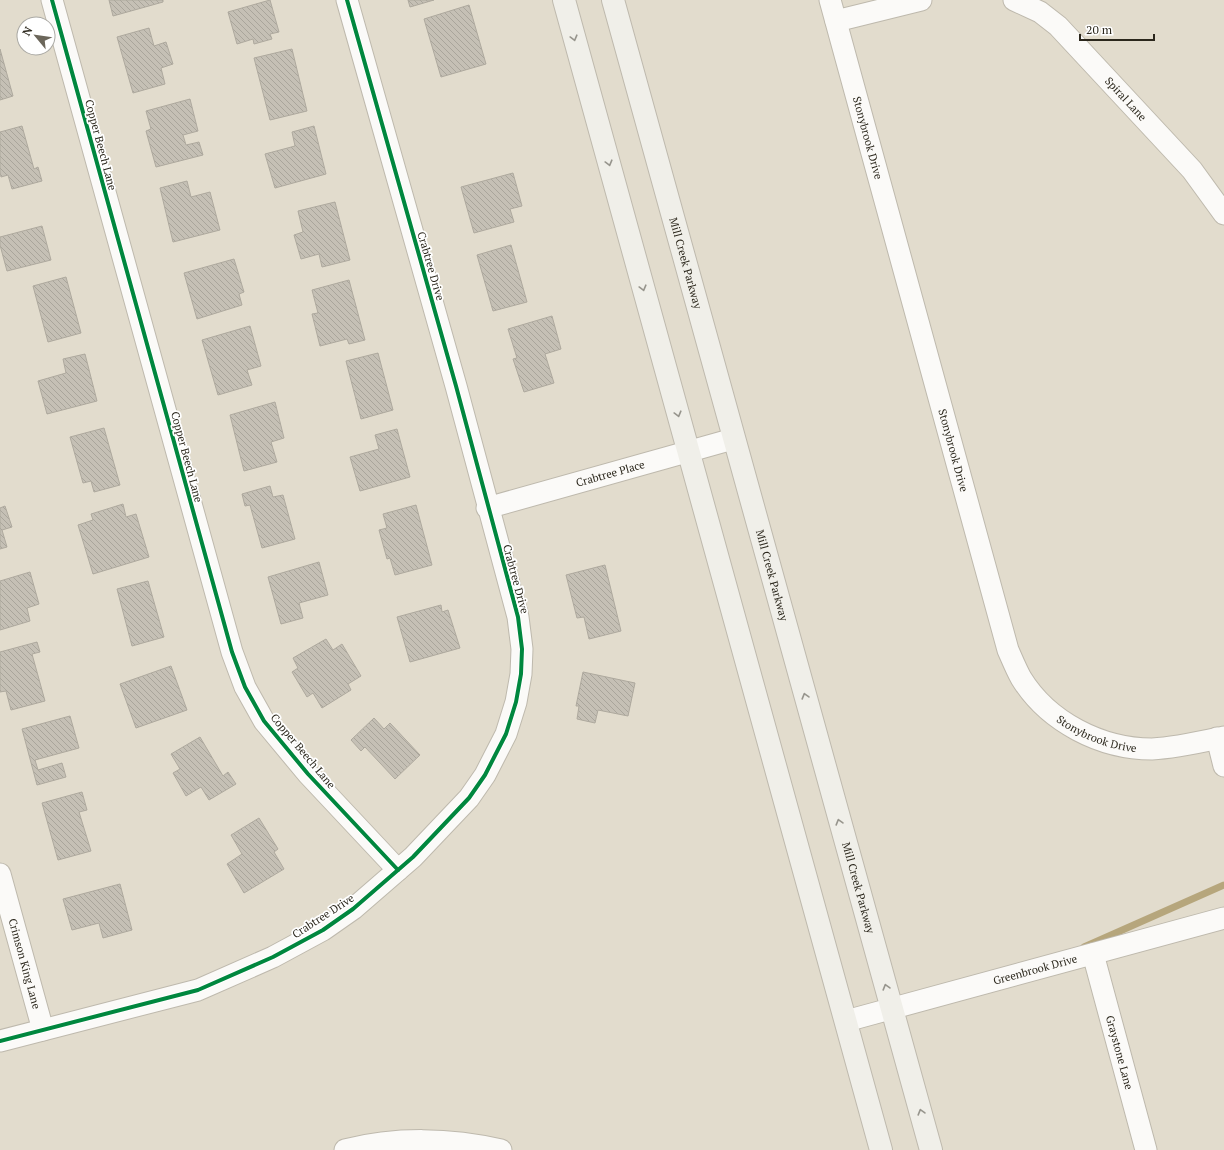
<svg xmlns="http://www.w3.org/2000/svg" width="1224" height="1150" font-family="'PT Serif',serif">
<defs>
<pattern id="building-back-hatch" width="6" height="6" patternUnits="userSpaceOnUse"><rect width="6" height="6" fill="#c5c0b5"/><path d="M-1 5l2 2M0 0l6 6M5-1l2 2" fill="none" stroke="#a9a59b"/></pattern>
</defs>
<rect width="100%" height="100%" fill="#e2dccd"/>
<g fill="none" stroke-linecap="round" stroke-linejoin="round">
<!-- stream -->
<path stroke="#b6a67c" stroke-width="7" d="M1084 947 1224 885"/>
</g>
<!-- building -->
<g fill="url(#building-back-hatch)" stroke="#aea99e">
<path d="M109 0H163V2L113 16Z"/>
<path d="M270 0 279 32 270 34 272 39 254 44 253 39 237 44 228 12Z"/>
<path d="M408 0H434L410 7Z"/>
<path d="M469 5 486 64 441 77 424 19Z"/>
<path d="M149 28 154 46 166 42 173 64 161 68 165 84 133 93 117 37Z"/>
<path d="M0 49 13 96 0 100Z"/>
<path d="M292 49 307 111 270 120 254 58Z"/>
<path d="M190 99 198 131 183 135 186 145 199 142 203 155 156 167 146 131 151 129 146 111Z"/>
<path d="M22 126 34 169 38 167 42 181 12 189 8 175 1 177 0 172V132Z"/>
<path d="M314 126 326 174 275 188 265 154 295 146 292 132Z"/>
<path d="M513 173 522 206 510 209 514 222 474 233 461 187Z"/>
<path d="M187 181 191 197 210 192 220 230 173 242 160 188Z"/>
<path d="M335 202 350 260 322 267 319 254 301 259 294 235 303 232 298 211Z"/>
<path d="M42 226 51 260 7 271 0 245V237Z"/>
<path d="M511 245 527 302 493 311 477 255Z"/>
<path d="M234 259 244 292 239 294 242 305 197 319 184 273Z"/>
<path d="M66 277 81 333 48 342 33 286Z"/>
<path d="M349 280 365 340 349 344 347 339 320 346 312 314 318 313 312 290Z"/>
<path d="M552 316 561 349 545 354 554 383 524 392 513 359 517 358 508 329Z"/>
<path d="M250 326 261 366 247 370 252 385 218 395 202 340Z"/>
<path d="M378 353 393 410 361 419 346 361Z"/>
<path d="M85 354 97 401 47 414 38 381 66 373 63 359Z"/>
<path d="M275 402 284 438 271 442 277 462 244 471 230 415Z"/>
<path d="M104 428 120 485 94 492 91 481 83 483 70 437Z"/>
<path d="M397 429 410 477 360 491 350 457 379 449 375 435Z"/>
<path d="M270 486 273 497 283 495 295 539 262 548 250 505 245 506 242 494Z"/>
<path d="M123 504 126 517 136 514 149 557 93 574 78 525 93 520 91 514Z"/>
<path d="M416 505 432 565 395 575 390 558 387 559 379 530 387 528 383 514Z"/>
<path d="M5 506 12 527 2 530 7 547 0 549V508Z"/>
<path d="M319 562 328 595 299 603 303 618 281 624 268 577Z"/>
<path d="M605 565 621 631 589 639 584 617 577 618 566 575Z"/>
<path d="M30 572 39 604 27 608 30 621 0 630V581Z"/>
<path d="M148 581 164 637 132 646 117 589Z"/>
<path d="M441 605 442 612 448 610 460 648 410 662 397 617Z"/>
<path d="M326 639 333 650 342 644 361 676 348 684 351 690 322 708 313 693 307 697 292 672 298 668 293 658Z"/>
<path d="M37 642 40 652 32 654 45 701 11 710 6 691 0 692V652Z"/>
<path d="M171 666 187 710 136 728 120 684Z"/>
<path d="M583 672 635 683 628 716 598 710 595 723 577 719 579 706H576Z"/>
<path d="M70 716 79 748 35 760 38 770 62 763 66 777 37 785 22 729Z"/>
<path d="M374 718 384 729 390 723 420 755 395 779 365 747 361 751 351 740Z"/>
<path d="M200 737 223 776 228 772 236 784 209 800 201 787 186 796 173 773 180 769 171 754Z"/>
<path d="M82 792 87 810 79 812 91 851 58 860 42 803Z"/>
<path d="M259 818 278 849 274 852 284 869 244 893 227 864 242 854 231 835Z"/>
<path d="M120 884 132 930 103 938 99 923 72 930 63 899Z"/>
</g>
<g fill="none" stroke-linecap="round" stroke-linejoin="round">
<defs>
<g id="minor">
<path d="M52 0 232 652 245 687 264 721 308 774 398 870"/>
<path id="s1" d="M830 0 1008 650C1012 659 1016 669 1021 678 1048 722 1101 749 1152 749 1176 748 1201 742 1224 737"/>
<path id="s2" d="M1014 0 1040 12 1058 26 1192 170 1224 214"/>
<path d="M836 21 921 0"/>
<path id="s3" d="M487 508 733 439"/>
<path d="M1217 738 1224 766"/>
<path id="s4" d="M0 874 43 1030"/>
<path id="s5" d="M1093 954 1146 1150"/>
<path id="s6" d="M846 1021 1224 918"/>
<path d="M0 1041 198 990 273 957 323 930 353 909 413 857 469 798 485 775 506 734 516 702 521 674 522 649 518 617 456 386 347 0"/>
<path d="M345 1150C395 1137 451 1138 501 1150"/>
</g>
<g id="secondary">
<path d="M564 0 881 1150"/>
<path id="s7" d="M613 0 931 1150"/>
</g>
</defs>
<!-- minor casing -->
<use href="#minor" stroke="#beb9ad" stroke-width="23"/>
<!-- secondary casing -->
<use href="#secondary" stroke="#beb9ad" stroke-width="24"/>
<!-- minor -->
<use href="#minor" stroke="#fbfaf8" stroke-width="21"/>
<!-- secondary -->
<use href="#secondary" stroke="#f0efe9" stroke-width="22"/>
<defs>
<g id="cycleway">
<path d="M52 0 232 652 245 687 264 721 308 774 398 870"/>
<path d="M0 1041 198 990 273 957 323 930 353 909 413 857 469 798 485 775 506 734 516 702 521 674 522 649 518 617 456 386 347 0"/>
</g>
</defs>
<!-- cycleway casing -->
<use href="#cycleway" stroke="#fff" stroke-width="6"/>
<!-- cycleway -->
<use href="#cycleway" stroke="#00873e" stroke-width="4"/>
</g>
<!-- one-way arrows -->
<defs><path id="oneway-chevron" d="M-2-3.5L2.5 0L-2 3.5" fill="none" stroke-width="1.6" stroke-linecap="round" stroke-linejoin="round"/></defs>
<g stroke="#97958d">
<use href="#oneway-chevron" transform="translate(574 38) rotate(75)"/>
<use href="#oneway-chevron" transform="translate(609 163) rotate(75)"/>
<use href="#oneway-chevron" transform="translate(643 288) rotate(75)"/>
<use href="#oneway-chevron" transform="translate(678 414) rotate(75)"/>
<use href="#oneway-chevron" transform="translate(805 696) rotate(-106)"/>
<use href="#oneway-chevron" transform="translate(839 822) rotate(-106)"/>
<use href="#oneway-chevron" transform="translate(886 987) rotate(-106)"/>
<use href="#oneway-chevron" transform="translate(921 1112) rotate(-106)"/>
</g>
<g text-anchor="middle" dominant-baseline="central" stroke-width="3.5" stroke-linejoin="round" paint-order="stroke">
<!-- street labels -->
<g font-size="11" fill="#2b271c" stroke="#fff">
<text stroke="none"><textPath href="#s2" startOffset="151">Spiral Lane</textPath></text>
<text stroke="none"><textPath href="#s1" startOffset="143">Stonybrook Drive</textPath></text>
<text transform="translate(101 145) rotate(75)">Copper Beech Lane</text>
<text stroke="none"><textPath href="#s7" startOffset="273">Mill Creek Parkway</textPath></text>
<text transform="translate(431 266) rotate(74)">Crabtree Drive</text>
<text stroke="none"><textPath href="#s1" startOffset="467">Stonybrook Drive</textPath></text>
<text transform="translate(187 457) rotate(75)">Copper Beech Lane</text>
<text stroke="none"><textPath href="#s3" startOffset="128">Crabtree Place</textPath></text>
<text stroke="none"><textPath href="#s7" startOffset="597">Mill Creek Parkway</textPath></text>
<text transform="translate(516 579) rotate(75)">Crabtree Drive</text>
<text stroke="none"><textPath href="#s1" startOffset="802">Stonybrook Drive</textPath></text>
<text transform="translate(303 751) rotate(50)">Copper Beech Lane</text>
<text stroke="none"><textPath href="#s7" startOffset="921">Mill Creek Parkway</textPath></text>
<text transform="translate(323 916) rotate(-33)">Crabtree Drive</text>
<text stroke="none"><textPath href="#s4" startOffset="93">Crimson King Lane</textPath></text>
<text stroke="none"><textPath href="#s6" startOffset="196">Greenbrook Drive</textPath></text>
<text stroke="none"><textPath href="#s5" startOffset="102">Graystone Lane</textPath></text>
</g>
</g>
<!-- north arrow -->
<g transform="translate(36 36) rotate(299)"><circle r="19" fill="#ffffff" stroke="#aaa9a4"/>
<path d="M0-3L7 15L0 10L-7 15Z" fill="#6b665a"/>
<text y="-6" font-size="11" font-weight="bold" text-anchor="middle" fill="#2b271c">N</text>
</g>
<!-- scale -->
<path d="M1080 34v6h74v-6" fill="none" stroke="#2b271c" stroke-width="2"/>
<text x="1086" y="34" font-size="12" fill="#2b271c" stroke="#ffffff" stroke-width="3" paint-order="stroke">20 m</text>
</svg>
